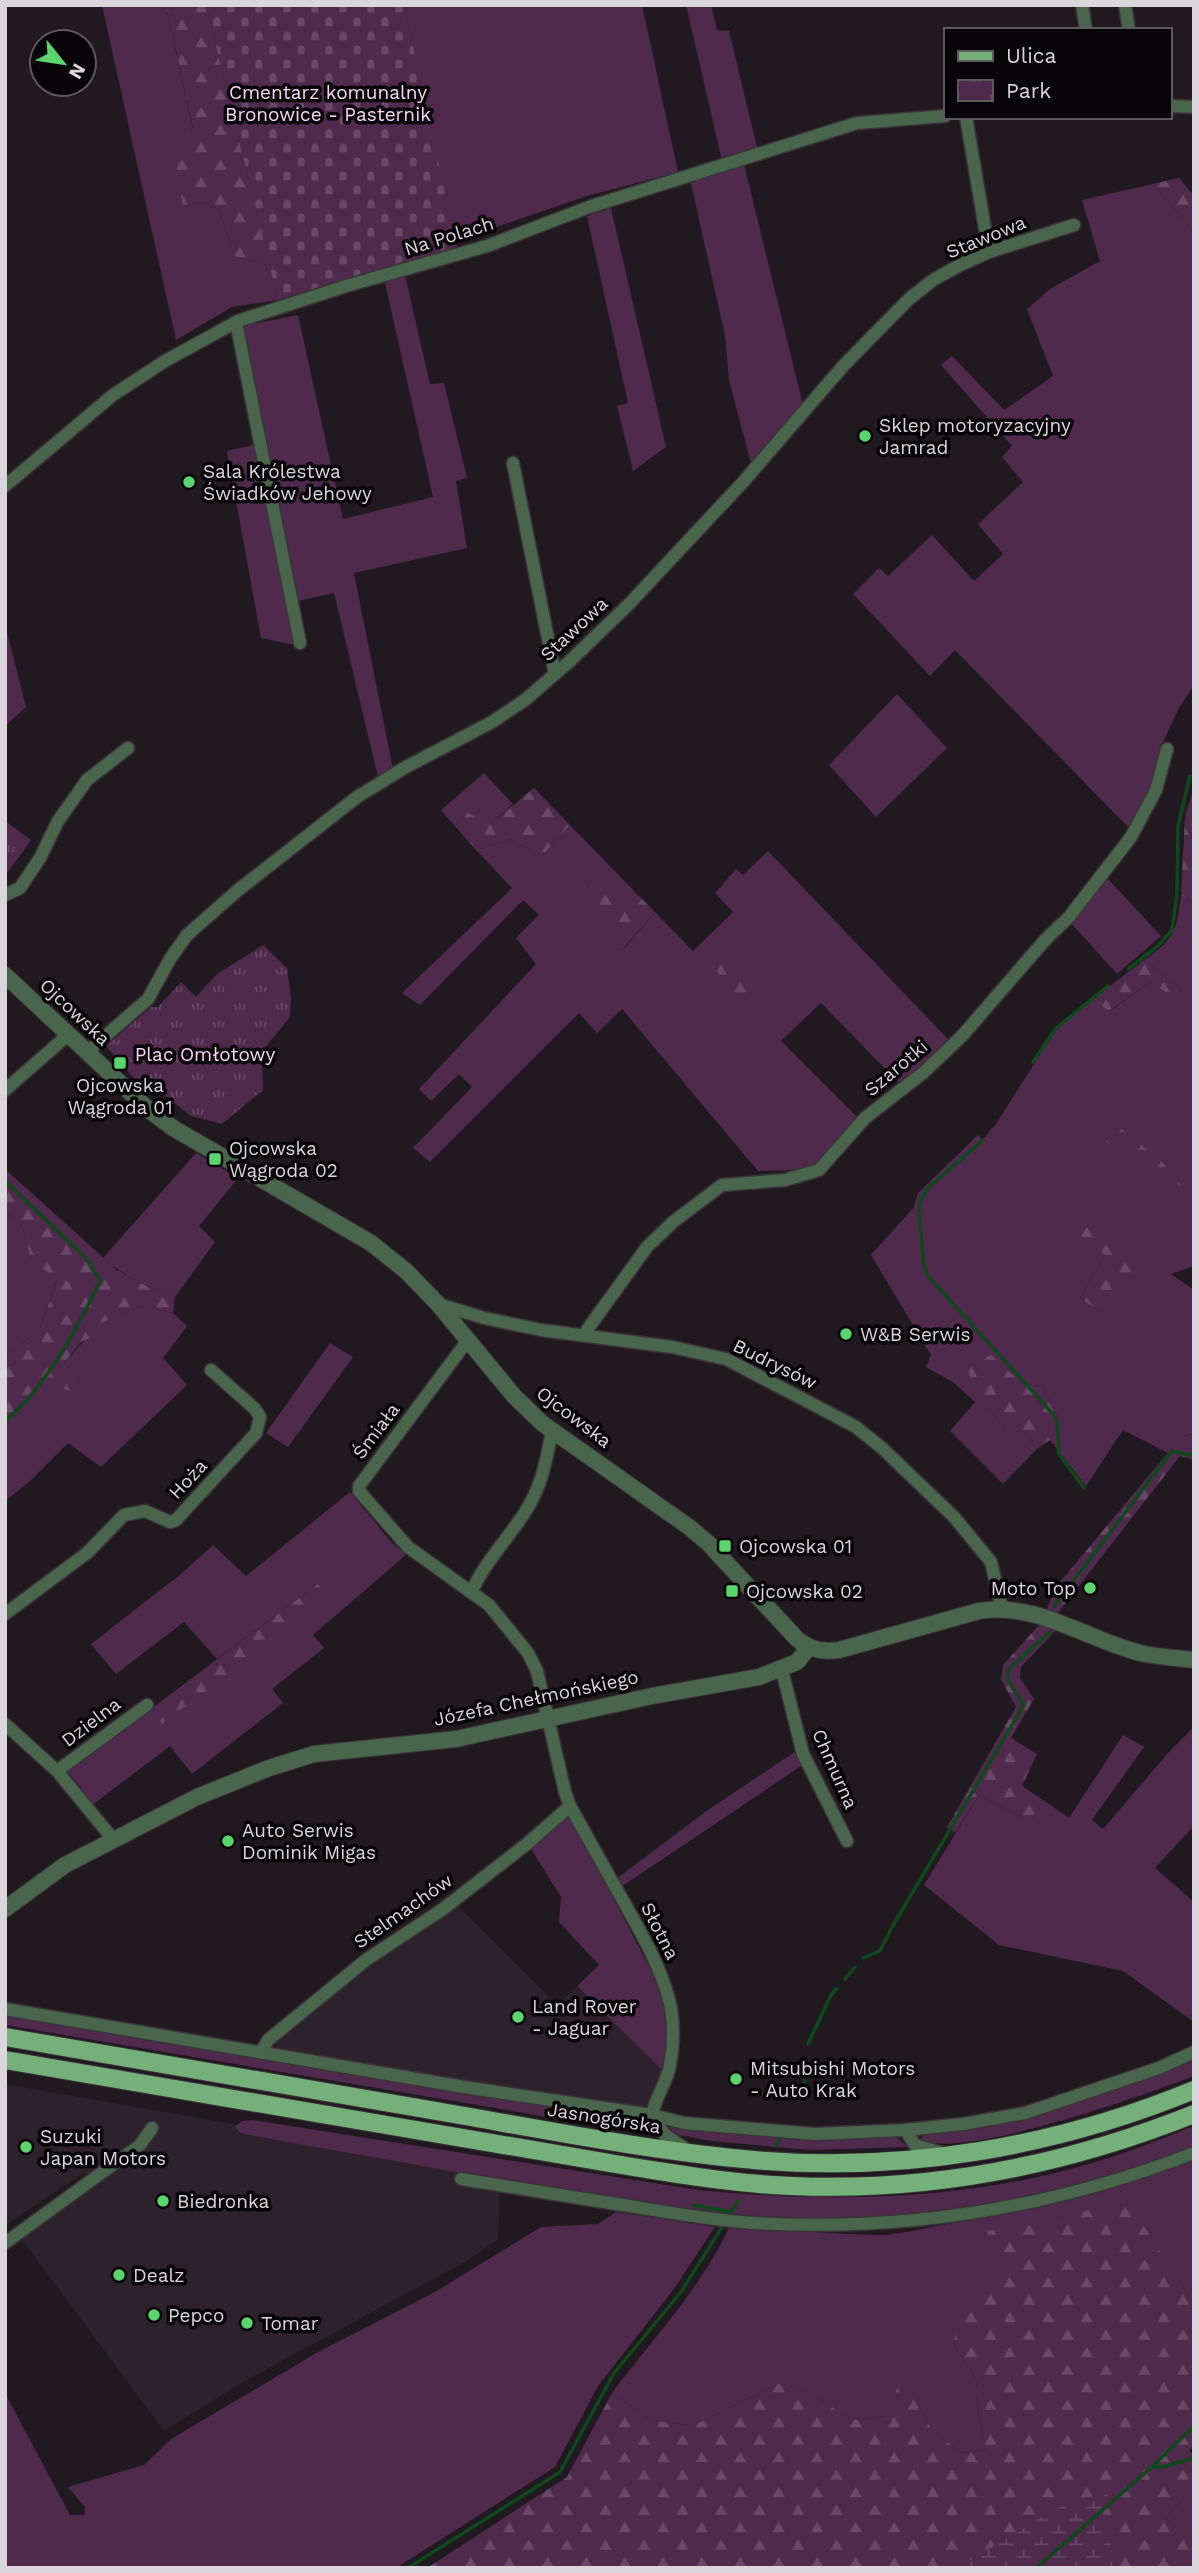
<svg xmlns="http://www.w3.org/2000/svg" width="1199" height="2573" font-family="'Work Sans',sans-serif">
<defs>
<pattern id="forest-firs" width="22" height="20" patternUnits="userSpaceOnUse" patternTransform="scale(1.75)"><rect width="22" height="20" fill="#4f2a4d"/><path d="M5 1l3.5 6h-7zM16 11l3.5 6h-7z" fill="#684866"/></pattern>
<pattern id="wetland-marsh" width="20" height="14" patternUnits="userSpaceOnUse" patternTransform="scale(1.75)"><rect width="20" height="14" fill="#4f2a4d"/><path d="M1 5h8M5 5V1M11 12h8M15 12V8" fill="none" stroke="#684866"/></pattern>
<pattern id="cemetery-stones" width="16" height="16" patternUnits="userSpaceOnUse" patternTransform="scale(1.75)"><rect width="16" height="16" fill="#4f2a4d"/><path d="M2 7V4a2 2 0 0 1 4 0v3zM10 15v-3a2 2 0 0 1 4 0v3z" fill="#684866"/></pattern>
<pattern id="park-tufts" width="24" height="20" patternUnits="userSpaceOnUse" patternTransform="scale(1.75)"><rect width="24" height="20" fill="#4f2a4d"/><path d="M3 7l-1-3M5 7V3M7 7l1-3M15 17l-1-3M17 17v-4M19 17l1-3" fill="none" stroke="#684866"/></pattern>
</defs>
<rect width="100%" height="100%" fill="#20191f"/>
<!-- built -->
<g fill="#2d212c">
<path d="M455 1903 557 2005 577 1986 664 2072 644 2109 587 2102 277 2048 275 2042 369 1961Z"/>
<path d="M5 2084 501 2171 498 2239 470 2259 243 2382 164 2431 20 2237 92 2183 84 2173 7 2224 5 2237Z"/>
</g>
<!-- green -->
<g fill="#4f2a4d" fill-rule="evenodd">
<path d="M102 5H166L193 130 183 207 201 202 219 209 234 256 270 266 278 300 232 307 176 340Z"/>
<path d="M404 5H642L678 172 587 196 455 241Z"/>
<path d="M686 5H711L717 30 729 31 758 151 722 161Z"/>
<path d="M744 164 803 405 752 467 729 380 725 336 690 179Z"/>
<path d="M1153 184 1194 232V685L1179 708 1163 742 1157 768 1132 831 955 650 930 676 853 594 879 568 888 576 932 535 974 581 1003 554 978 524 1023 482 1002 457 1012 446 941 365 952 356 1004 410 1053 376 1027 309 1050 289 1100 261 1082 200Z"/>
<path d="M611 208 666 447 633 471 617 406 628 403 587 216Z"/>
<path d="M405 275 430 384 444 383 467 478 456 481 467 548 354 573 393 769 378 777 334 593 298 601 306 644C292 647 275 640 261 638L227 451 257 444 232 328 298 315 343 519 433 497 385 283Z"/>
<path d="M5 624 26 707 5 726Z"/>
<path d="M897 694 947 748 876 817 829 765Z"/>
<path d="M484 773 513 804 488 826 467 812 455 826 441 810Z"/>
<path d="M570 825 638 895 625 904 623 950 655 912 693 951 733 912 715 893 736 869 743 875 768 851 948 1039 901 1085 821 1003 781 1041 859 1119 820 1161 801 1170 758 1171 622 1009 597 1033 579 1013 430 1162 413 1148 472 1087 459 1074 431 1101 419 1089 536 964 516 938 539 915 523 900 420 1005 402 993 512 888 476 850 510 839 542 856Z"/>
<path d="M1107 878 1161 936 1117 974 1070 922Z"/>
<path d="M1181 895 1194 905V1266L1171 1274 1194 1290V1434L1182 1436 1168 1453 1123 1430 1086 1486 1050 1440 1062 1425 1043 1387 1022 1383 975 1402 990 1411 1007 1430H1022L1037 1449 1003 1484 950 1431 975 1402 954 1383 926 1367 931 1355 871 1255 914 1207 918 1193 978 1135 982 1140 996 1124 1055 1031 1093 999 1110 1011 1151 982 1177 999 1181 989 1144 960C1176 938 1176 931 1181 895ZM1105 1255 1102 1313 1080 1298Z"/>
<path d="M196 1153 238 1178 199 1226 215 1242 175 1297C149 1287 125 1277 103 1258Z"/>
<path d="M5 1211 21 1223 31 1259 57 1279 39 1331 5 1356Z"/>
<path d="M141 1306 173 1313 187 1326 163 1358 187 1385 101 1467 68 1443 28 1483 5 1501V1426L26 1407 39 1384 81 1382 64 1363 99 1324Z"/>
<path d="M330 1343 353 1357 288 1447 266 1433Z"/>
<path d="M350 1492 392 1543 407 1554 313 1635 324 1648 272 1689 283 1703 192 1774 170 1746 91 1806 80 1786 66 1770 152 1708 163 1723 318 1584 217 1659 184 1622 116 1674 91 1644 181 1574 213 1545 246 1576Z"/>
<path d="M1194 1727V1826L1155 1868 1194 1902V2022L1123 1971 999 1945 924 1885 979 1795 1030 1822 1043 1800 1069 1818 1123 1735 1144 1747 1092 1820 1103 1829 1168 1753Z"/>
<path d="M799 1749 804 1764 621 1887 615 1880 705 1812Z"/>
<path d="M562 1818H571L652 1972 664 1999 667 2028 664 2072 577 1986 599 1965 559 1922 561 1897 530 1847Z"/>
<path d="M5 2016 630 2119C640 2118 645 2120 650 2129V2132L643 2133 5 2025Z"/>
<path d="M1194 2058V2076C1150 2093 958 2162 921 2139L924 2134 954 2131Z"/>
<path d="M253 2120 698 2190C828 2203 961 2201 1089 2164 1124 2154 1159 2140 1194 2126V2150L1114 2178 997 2206 852 2221 748 2217 702 2213 519 2183 249 2135 239 2132 235 2126 243 2121Z"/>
<path d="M664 2124C741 2137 817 2140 895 2136L908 2147 810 2150 711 2141 669 2133Z"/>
<path d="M1194 2158V2304L1127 2201 1059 2218 953 2343 976 2379 979 2418 986 2450 961 2453 932 2430 910 2388 898 2387 887 2416 854 2420 802 2389 778 2384 692 2426 651 2420 612 2393C653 2339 700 2289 729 2228 779 2228 828 2234 878 2235 900 2235 924 2228 947 2224 1031 2211 1114 2191 1194 2158Z"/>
<path d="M616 2212 715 2227 674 2289 598 2386 555 2467 396 2568H5V2393L70 2515H84L85 2507 68 2487 144 2465 171 2439 318 2352 435 2292 541 2227 598 2224Z"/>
<path d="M1187 2496 1194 2502V2543L1165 2518Z"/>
</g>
<!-- forest -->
<g fill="url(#forest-firs)">
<path d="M166 5H206L270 266 234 256 219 209 201 202 183 207 172 147 193 129Z"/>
<path d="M1179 178 1194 196V232L1153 184Z"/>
<path d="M1194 787V905L1181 895 1185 816Z"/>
<path d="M534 788 570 825 542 856 510 839 476 850 455 826 467 812 489 825Z"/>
<path d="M601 878 625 903 638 895 655 912 622 950 581 896Z"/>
<path d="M726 957 761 996 749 1009 714 968Z"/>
<path d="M1144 960 1181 989 1177 1000 1151 982 1109 1011 1093 999Z"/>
<path d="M1118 1126 1162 1162 1185 1191 1180 1195 1106 1142Z"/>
<path d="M5 1169 117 1270 145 1285 175 1297 173 1313 141 1306 99 1324 95 1336 82 1341 64 1363 81 1382 77 1392 39 1384 26 1407 5 1426V1356L39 1331 57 1280 31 1259 21 1223 5 1211Z"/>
<path d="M1095 1219 1141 1261 1102 1313 1080 1298 1105 1255 1079 1234Z"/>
<path d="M991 1355 1022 1383 1043 1387 1062 1425 1050 1440 1037 1449 1022 1430H1007L990 1411 975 1402 968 1367Z"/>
<path d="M1194 1434V1460L1180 1456 1057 1614 1047 1609 1055 1588 1182 1436Z"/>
<path d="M318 1584 328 1599 162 1724 152 1708Z"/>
<path d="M1040 1624 1058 1628 1021 1667 1020 1678 1034 1699 1011 1738 1037 1754 1022 1786 1043 1800 1030 1822 979 1795 955 1833 947 1827 1016 1707 1001 1679 1003 1665Z"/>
<path d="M1127 2200 1194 2304V2447L1189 2450 1194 2456V2502L1187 2496 1165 2518 1194 2543V2568H1120L1100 2521 1107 2494 957 2568H427L567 2477 612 2393 651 2420 692 2426 778 2384 802 2389 854 2420 886 2416 898 2386 910 2388 932 2430 961 2453 986 2450 979 2418 976 2379 953 2343 965 2303 1001 2286 987 2231 1059 2218Z"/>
</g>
<!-- wetland -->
<path fill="url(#wetland-marsh)" d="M1108 2494 1101 2521 1120 2568H957L1068 2502Z"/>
<!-- cemetery -->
<path fill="url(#cemetery-stones)" d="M206 5H404L457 247 278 300Z"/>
<!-- park -->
<g fill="url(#park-tufts)">
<path d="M5 821 31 840 5 876Z"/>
<path d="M263 945 287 968 291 997 290 1017 262 1051 263 1090 222 1124 191 1116 155 1088 148 1094 106 1046 151 1007H158L181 982 196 997 217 974Z"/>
</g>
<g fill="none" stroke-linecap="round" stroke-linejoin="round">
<!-- stream -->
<g stroke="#0f481b" stroke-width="3.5">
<path d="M1128 969 1159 945 1172 930 1177 895 1178 826 1190 776"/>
<path d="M1033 1062 1055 1029 1108 986"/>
<path d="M983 1140 929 1187 920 1202 919 1214 924 1265 927 1275 1053 1414 1057 1421 1059 1454 1084 1488"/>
<path d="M5 1181 88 1260 100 1281C77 1329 46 1387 5 1421"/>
<path d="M1054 1606 1172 1451 1194 1456"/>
<path d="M863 1958 880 1951 892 1927 1024 1705 1007 1679 1009 1669 1050 1632"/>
<path d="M845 1979 855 1967"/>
<path d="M808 2044 831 1995 837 1988"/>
<path d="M801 2064 805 2081 803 2089"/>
<path d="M776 2146 780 2138"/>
<path d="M693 2205 731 2212"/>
<path d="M732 2211 738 2201"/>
<path d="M1152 2467H1163L1194 2458"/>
<path d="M408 2568 560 2472 614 2373 681 2292 722 2227"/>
<path d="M1036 2568 1152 2467 1194 2426"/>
</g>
<defs>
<g id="minor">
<path d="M1082 5 1086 30"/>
<path d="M1125 5 1129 30"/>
<path d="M1169 106 1194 107"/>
<path d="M966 117 989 252"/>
<path d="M236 322 300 643"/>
<path d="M513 463 555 674"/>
<path d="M5 486 113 395 165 361 238 321 346 286 487 246 589 207 857 123 945 116"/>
<path d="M5 895 20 888 40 858 58 821 87 780 128 748"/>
<path d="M87 1052 148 999 170 959 187 935 237 891 357 797 406 767 492 722 525 700 570 661 630 603 744 481 844 365 909 299 933 280 958 266 989 252 1074 225"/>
<path d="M5 1090 69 1034"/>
<path d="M438 1304 484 1318 541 1330 672 1347 726 1359 799 1397 856 1427 882 1448 954 1517 991 1562 1002 1609"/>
<path d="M584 1334 647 1247 673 1222 722 1185 785 1180 819 1170 865 1118 924 1072 962 1036 1045 940 1069 917 1131 837 1156 790 1167 749"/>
<path d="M468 1340 359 1486V1491L408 1547 489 1605 528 1653 537 1671 565 1792 570 1806C588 1838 606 1871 625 1904 641 1933 659 1964 668 1996 674 2017 674 2043 670 2065 667 2083 655 2097 652 2115L664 2134 687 2150"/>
<path d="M472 1591C488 1554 523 1525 537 1489 545 1471 548 1450 552 1431"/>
<path d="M5 1614 87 1553 124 1515 145 1511 170 1522 176 1520 256 1433 260 1417 255 1409 211 1370"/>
<path d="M782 1670 803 1754 847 1841"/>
<path d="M5 1724 57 1771 113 1839"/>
<path d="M57 1771 147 1705"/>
<path d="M5 2009 470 2088 652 2115 684 2123 815 2134 905 2130 963 2124 1025 2113 1159 2068 1194 2052"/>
<path d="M262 2051 268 2040 366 1960 443 1909 528 1843 570 1806"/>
<path d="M905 2130 915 2145 942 2153"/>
<path d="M461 2179C515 2188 569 2196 623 2205 666 2212 710 2220 754 2223 906 2232 1052 2208 1194 2153"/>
<path d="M5 2243 140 2145 152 2128"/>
</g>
<g id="tertiary">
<path d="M5 975 149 1110 173 1128 371 1243 406 1271 438 1304 514 1396 543 1424 689 1527 708 1543 797 1639C811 1650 822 1652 839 1650L979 1611C1038 1601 1090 1642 1145 1654 1161 1657 1178 1658 1194 1660"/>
<path d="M5 1909 65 1865 197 1797 269 1768 314 1754 456 1739 652 1696 759 1677 797 1662 809 1647"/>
</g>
<g id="primary">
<path d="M5 2037C151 2062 297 2087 442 2112 546 2130 650 2151 754 2160 905 2173 1055 2147 1194 2090"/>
<path d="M5 2060 633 2167C685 2175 738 2184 792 2186 929 2192 1066 2165 1194 2114"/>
</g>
</defs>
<!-- minor casing -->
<use href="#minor" stroke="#3a3339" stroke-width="15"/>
<!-- tertiary casing -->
<use href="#tertiary" stroke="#3a3339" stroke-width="18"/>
<!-- primary casing -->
<use href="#primary" stroke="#3a3339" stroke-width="20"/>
<!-- minor -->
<use href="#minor" stroke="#49654b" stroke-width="12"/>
<!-- tertiary -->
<use href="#tertiary" stroke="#49654b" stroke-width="16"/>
<!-- primary -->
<use href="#primary" stroke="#75b07a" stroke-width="18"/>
</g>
<!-- markers -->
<g fill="#5ad56e" stroke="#080508" stroke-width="2.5">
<circle cx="865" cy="436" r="7"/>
<circle cx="189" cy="482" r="7"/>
<rect x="113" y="1056" width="14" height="14" rx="3.5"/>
<rect x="208" y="1152" width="14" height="14" rx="3.5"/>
<circle cx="846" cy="1334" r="7"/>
<rect x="718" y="1539" width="14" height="14" rx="3.5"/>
<circle cx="1090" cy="1588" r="7"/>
<rect x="725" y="1584" width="14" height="14" rx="3.5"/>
<circle cx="228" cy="1841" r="7"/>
<circle cx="518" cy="2017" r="7"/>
<circle cx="736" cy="2079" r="7"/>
<circle cx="26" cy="2147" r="7"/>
<circle cx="163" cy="2201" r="7"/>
<circle cx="119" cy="2275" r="7"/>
<circle cx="154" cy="2315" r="7"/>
<circle cx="247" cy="2323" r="7"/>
</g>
<g text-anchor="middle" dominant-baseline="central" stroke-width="7" stroke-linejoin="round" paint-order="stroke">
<!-- park labels -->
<g font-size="19" fill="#f8d4f5" stroke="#080508">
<text x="328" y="92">Cmentarz komunalny<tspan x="328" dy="22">Bronowice - Pasternik</tspan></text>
<text x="205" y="1054">Plac Omłotowy</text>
</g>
<!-- street labels -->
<g font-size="19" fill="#dbd6db" stroke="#080508">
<text transform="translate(449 236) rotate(-17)">Na Polach</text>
<text transform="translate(986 237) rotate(-22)">Stawowa</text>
<text transform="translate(574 629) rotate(-43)">Stawowa</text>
<text transform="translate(75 1012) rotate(43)">Ojcowska</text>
<text transform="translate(896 1068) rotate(-40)">Szarotki</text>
<text transform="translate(775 1364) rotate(26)">Budrysów</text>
<text transform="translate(574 1417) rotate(37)">Ojcowska</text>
<text transform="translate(376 1431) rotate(-53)">Śmiała</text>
<text transform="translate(188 1479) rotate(-47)">Hoża</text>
<text transform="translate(536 1698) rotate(-12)">Józefa Chełmońskiego</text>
<text transform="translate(91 1722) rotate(-37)">Dzielna</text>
<text transform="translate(835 1769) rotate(66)">Chmurna</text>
<text transform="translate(403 1911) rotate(-35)">Stelmachów</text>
<text transform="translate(660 1931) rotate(63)">Słotna</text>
<text transform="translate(604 2118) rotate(9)">Jasnogórska</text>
</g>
<!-- poi labels -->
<g font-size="19" fill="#dbd6db" stroke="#080508" text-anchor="start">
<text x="879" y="425">Sklep motoryzacyjny<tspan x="879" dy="22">Jamrad</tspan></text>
<text x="203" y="471">Sala Królestwa<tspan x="203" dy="22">Świadków Jehowy</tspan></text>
<text x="120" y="1085" text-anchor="middle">Ojcowska<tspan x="120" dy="22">Wągroda 01</tspan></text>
<text x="229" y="1148">Ojcowska<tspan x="229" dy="22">Wągroda 02</tspan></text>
<text x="860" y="1334">W&amp;B Serwis</text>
<text x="739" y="1546">Ojcowska 01</text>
<text x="1076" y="1588" text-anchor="end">Moto Top</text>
<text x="746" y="1591">Ojcowska 02</text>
<text x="242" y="1830">Auto Serwis<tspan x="242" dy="22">Dominik Migas</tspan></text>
<text x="532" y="2006">Land Rover<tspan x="532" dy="22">- Jaguar</tspan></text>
<text x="750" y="2068">Mitsubishi Motors<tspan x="750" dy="22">- Auto Krak</tspan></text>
<text x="40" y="2136">Suzuki<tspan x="40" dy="22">Japan Motors</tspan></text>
<text x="177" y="2201">Biedronka</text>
<text x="133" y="2275">Dealz</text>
<text x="168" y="2315">Pepco</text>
<text x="261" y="2323">Tomar</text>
</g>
</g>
<!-- border -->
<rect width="1199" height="2573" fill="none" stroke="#dbd6db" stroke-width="14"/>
<!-- legend -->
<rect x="944" y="28" width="228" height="91" fill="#080508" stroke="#5c595c" stroke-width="2"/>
<rect x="958" y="51" width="35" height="10" fill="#75b07a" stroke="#5c595c" stroke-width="2"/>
<text x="1006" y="63" font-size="21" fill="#dbd6db">Ulica</text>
<rect x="958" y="80" width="35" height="21" fill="url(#park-tufts)" stroke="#5c595c" stroke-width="2"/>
<text x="1006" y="98" font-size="21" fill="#dbd6db">Park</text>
<!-- north arrow -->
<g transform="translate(63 63) rotate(120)"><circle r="33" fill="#080508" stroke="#5c595c" stroke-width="2"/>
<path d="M0-5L12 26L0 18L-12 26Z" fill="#5ad56e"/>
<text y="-10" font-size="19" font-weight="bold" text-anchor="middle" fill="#dbd6db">N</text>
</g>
</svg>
